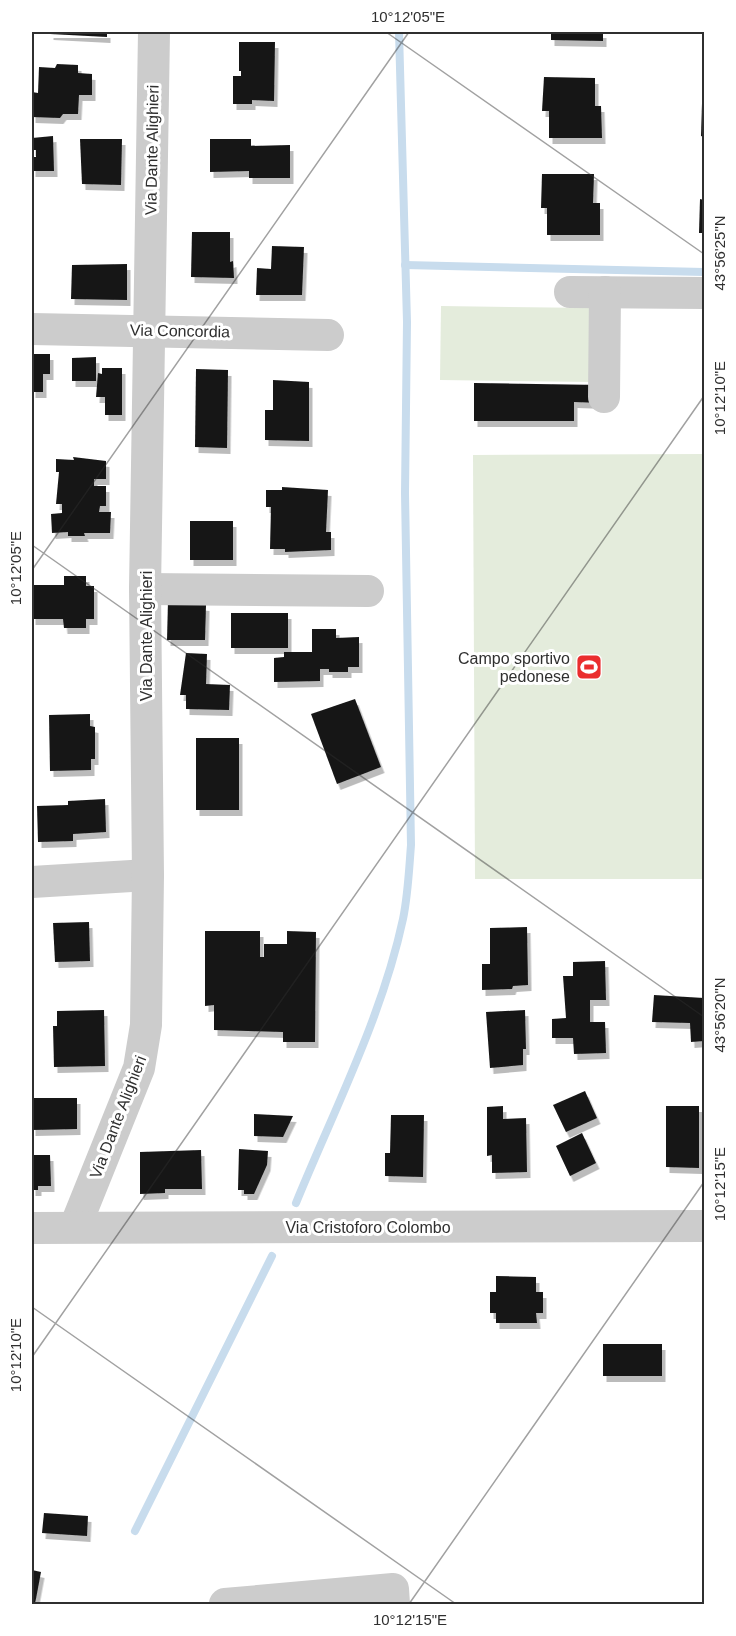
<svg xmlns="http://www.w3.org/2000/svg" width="736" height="1636" font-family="Arial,sans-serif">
<defs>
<filter id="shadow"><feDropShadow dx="3.5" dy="6" stdDeviation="0" flood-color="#0004"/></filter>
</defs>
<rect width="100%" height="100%" fill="#fff"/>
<!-- green -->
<g fill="#e4ecdc">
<path d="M441 306 594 308 593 382 440 380Z"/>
<path d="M704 454V879H475L473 455Z"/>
</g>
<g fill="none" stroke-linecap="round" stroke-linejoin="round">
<!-- stream -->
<g stroke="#c8dced" stroke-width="8">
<path d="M405 265 704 272"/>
<path d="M296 1203C334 1110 382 1017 403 919 408 895 409 870 411 845L405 493 407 322 399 32"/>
<path d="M135 1531 272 1256"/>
</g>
</g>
<!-- building -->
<g fill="#161616" filter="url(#shadow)">
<path d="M50 32H107V37L50 34Z"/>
<path d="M551 32H603V41L551 40Z"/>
<path d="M239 42H275L274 101 252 100V104H233V76H241V71H239Z"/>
<path d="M57 64 78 65V73L92 74V95H79L78 114H63L60 118 32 117V92L38 93 39 67 55 68Z"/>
<path d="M544 77 595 78V106H601L602 138H549V111H542Z"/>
<path d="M702 103H704V137L701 136Z"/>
<path d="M53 136 54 171H32V157H36V150H32V138Z"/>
<path d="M80 139H122L121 185 82 184Z"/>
<path d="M210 139H251V146L290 145V178H249V171L210 172Z"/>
<path d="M542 174H594L593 203H600V235H547V208H541Z"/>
<path d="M700 199 704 200V233H699Z"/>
<path d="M192 232H230V262L233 261 234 278 191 277Z"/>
<path d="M272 246 304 247 302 295H256L257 268 271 269Z"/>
<path d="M127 264V300L71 299 72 265Z"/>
<path d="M32 354H50V374H43V392H32Z"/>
<path d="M96 357V381H72V358Z"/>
<path d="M102 368H122V415H105V397H96L98 373 102 374Z"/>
<path d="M196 369 228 370 227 448 195 447Z"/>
<path d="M273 380 309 382V441L265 440V410H273Z"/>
<path d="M474 383 603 385 602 403 574 402V421H474Z"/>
<path d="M73 457 106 461V479H94V486H106V506H100L99 512H111L110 533H84L85 536H68V532L52 533 51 514 62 513V504H56L59 472H56V459L74 460Z"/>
<path d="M282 487 328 490 326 532H331V550L285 552V549H270L271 507H266V490H282Z"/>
<rect x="190" y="521" width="43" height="39"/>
<path d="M64 576H86V586H94V619H86V628H64L63 619H32V585H64Z"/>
<path d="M168 601 206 605 205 640H167Z"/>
<rect x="231" y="613" width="57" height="35"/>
<path d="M312 629H336V638L359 637V667H348V672H329V669H320V681L274 682V658L284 657V652H312Z"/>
<path d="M186 653 207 654 206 684 230 685 229 710 186 709V695H180Z"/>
<path d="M355 699 381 767 337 784 311 714Z"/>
<path d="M90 714V726L95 727V759H91V770L50 771 49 715Z"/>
<rect x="196" y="738" width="43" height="72"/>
<path d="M105 799 106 832 73 834V841L38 842 37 806 68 805V801Z"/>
<path d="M89 922 90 961 55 962 53 923Z"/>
<path d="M527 927 528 985 513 986 512 989 482 990V964H490V928Z"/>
<path d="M205 931H260V957H264V944H287V931L316 932 315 1042H283V1032L214 1030V1005L205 1006Z"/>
<path d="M605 961 606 1000H590V1022H605L606 1053 574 1054 573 1038H552V1019L566 1018 563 976H573V962Z"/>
<path d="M654 995 704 998V1041L691 1042 690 1023 652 1022Z"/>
<path d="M104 1010 105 1066 54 1067 53 1026H57V1011Z"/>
<path d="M525 1010 526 1049H523V1065L490 1068 486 1012Z"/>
<path d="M585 1091 597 1118 566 1132 553 1105Z"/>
<path d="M32 1098H77V1129L32 1130Z"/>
<path d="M503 1106V1119L526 1118 527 1172 492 1173V1155L487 1156V1107Z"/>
<path d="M666 1106H699V1168L666 1167Z"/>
<path d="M254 1114 293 1116 283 1137 254 1136Z"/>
<path d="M391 1115H424L423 1177 385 1176V1153H390Z"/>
<path d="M582 1133 596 1163 570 1176 556 1146Z"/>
<path d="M239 1149 268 1151 267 1165 254 1194H244V1190H238Z"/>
<path d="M201 1150 202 1189H165V1193L140 1194V1152Z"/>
<path d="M32 1155H50L51 1186H38V1190H32Z"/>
<path d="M496 1276 536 1277V1292H543V1313H536L537 1323H496V1313H490V1292H496Z"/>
<rect x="603" y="1344" width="59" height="32"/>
<path d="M44 1513 88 1516 87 1536 42 1533Z"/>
<path d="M32 1570 41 1572 35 1604H32Z"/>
</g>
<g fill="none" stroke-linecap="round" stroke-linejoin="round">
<!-- minor -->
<g stroke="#ccc" stroke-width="32">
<path d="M570 292 704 293"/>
<path d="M32 329 328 335"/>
<path d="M604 397 605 292"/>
<path d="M145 589 368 591"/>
<path d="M32 882 148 875"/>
<path d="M75 1227 139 1068 146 1025 148 875 145 589 154 32"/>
<path d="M32 1228 704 1226"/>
<path d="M225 1604 393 1589 394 1604"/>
</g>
</g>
<!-- ticks -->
<path fill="none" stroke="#2f2f2f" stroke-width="1.5" stroke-opacity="0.45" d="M386 32 704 254M32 545 704 1017M32 570 409 32M32 1307 456 1604M32 1357 704 396M409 1604 704 1182"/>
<!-- icons -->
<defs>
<symbol id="stadium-square" viewBox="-11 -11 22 22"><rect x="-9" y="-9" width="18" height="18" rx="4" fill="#ea2d2e" stroke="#fff"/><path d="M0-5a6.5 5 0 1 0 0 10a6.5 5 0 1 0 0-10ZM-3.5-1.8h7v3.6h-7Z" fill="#fff"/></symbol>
</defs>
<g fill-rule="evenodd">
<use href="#stadium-square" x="574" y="652" width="30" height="30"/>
</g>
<g text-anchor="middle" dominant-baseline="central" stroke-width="6" stroke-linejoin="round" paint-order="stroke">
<!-- street labels -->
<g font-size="16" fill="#2f2f2f" stroke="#fff">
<text transform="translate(152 150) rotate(-89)">Via Dante Alighieri</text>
<text transform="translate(180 331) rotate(1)">Via Concordia</text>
<text transform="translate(146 636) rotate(-90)">Via Dante Alighieri</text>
<text transform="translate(118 1117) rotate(-69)">Via Dante Alighieri</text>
<text x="368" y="1227">Via Cristoforo Colombo</text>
</g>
<!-- poi labels -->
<g font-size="16" fill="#2f2f2f" stroke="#fff" text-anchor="end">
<text x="570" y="658">Campo sportivo<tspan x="570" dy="18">pedonese</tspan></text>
</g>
</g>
<!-- border -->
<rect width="736" height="1636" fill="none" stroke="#ffffff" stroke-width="66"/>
<rect x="33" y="33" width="670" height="1570" fill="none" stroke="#2f2f2f" stroke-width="2"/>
<g font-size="15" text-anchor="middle" fill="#2f2f2f">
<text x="408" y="22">10°12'05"E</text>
<text transform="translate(720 253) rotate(-90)" y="5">43°56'25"N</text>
<text transform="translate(720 398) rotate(-90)" y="5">10°12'10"E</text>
<text transform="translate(16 568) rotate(-90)" y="5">10°12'05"E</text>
<text transform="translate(720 1015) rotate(-90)" y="5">43°56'20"N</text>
<text transform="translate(720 1184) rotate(-90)" y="5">10°12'15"E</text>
<text transform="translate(16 1355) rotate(-90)" y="5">10°12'10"E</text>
<text x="410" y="1625">10°12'15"E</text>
</g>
</svg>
